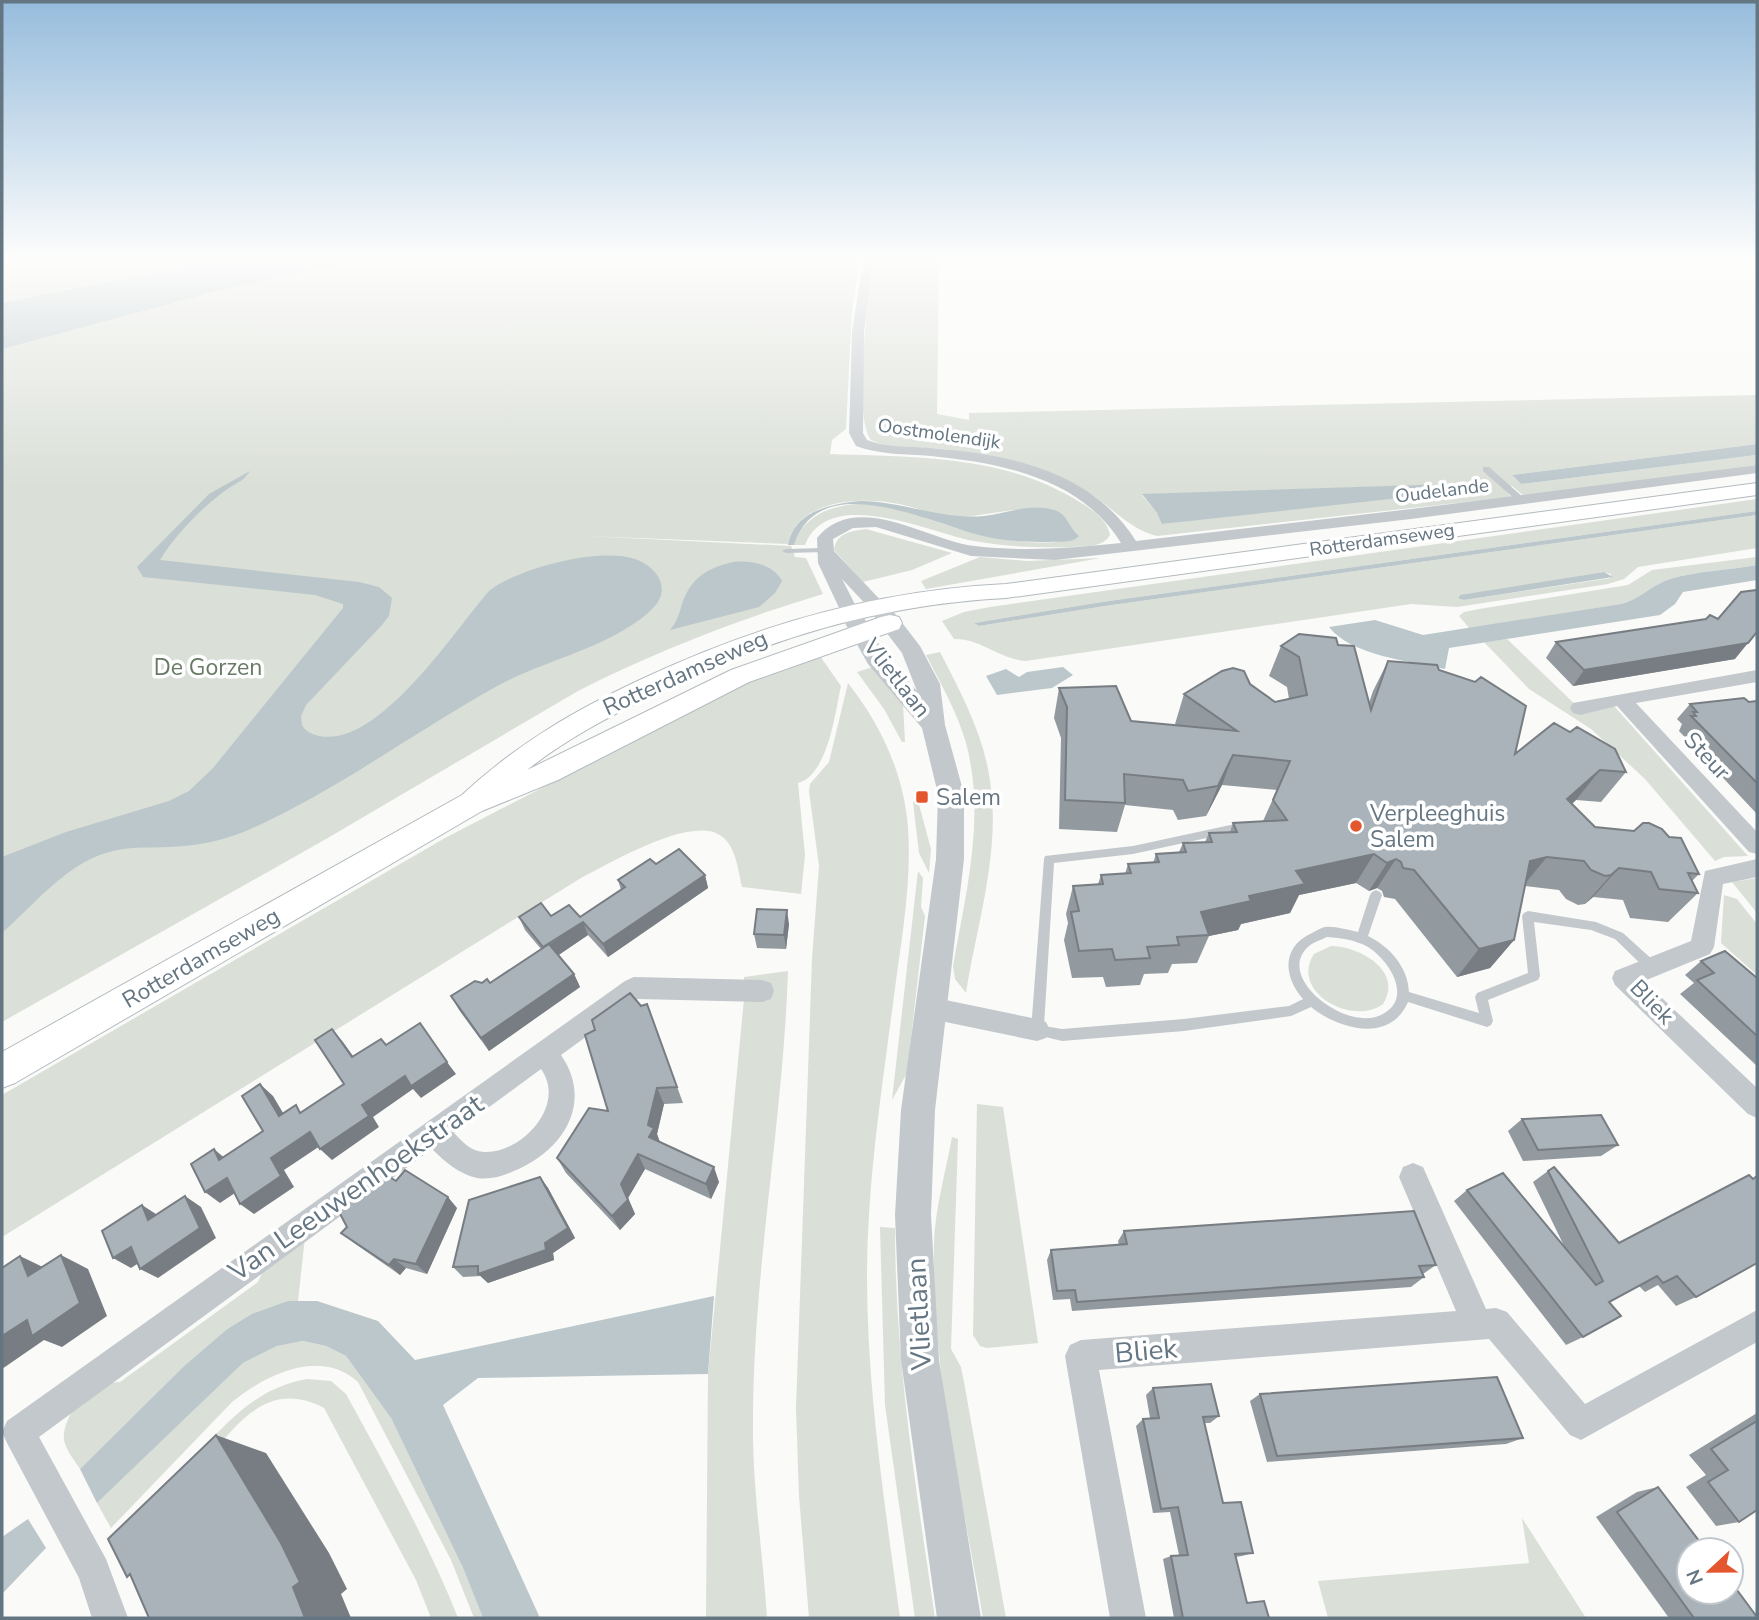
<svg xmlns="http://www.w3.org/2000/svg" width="1759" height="1620" font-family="'Nunito Sans',sans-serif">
<rect width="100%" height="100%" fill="#fafaf8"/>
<!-- green -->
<g fill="#dadfd7" fill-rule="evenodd">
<path d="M2 261H860L852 310 846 429 832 440 830 454C915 457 1004 455 1078 501 1092 509 1107 519 1110 535 1103 548 1084 546 1071 547 1039 548 1006 547 974 541 932 534 829 484 805 545H794C805 508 849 500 884 505 905 508 926 519 946 525 977 535 1049 552 1078 536 1075 533 1071 527 1067 525 1059 520 1024 509 1015 510 993 512 974 518 951 516 931 514 912 506 893 503 857 497 796 501 788 544L586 536 791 546 795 557 806 558 823 594C740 619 656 651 578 691L326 839 2 1022Z"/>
<path d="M873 261H939L937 414 969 420V413L1757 395V444L1512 475 1521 484 1757 455V465L1524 496 1512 486 1502 487 1511 497 1157 536C1124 528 1106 498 1075 486 1035 470 993 456 951 450 925 446 894 451 871 440 852 415 869 295 873 261ZM1481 483 1163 524 1157 513 1142 495Z"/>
<path d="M1757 499V511L1102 602 974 623 979 626 1105 606 1757 515V548L1638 567 1624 579 1608 584 1457 607 1411 604 1026 661C999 659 980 638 954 639L942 621 964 612 990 607ZM1604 572 1611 574V578L1464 600 1458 596Z"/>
<path d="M866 529 952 553 912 570 863 582 834 550C836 533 851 531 866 529Z"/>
<path d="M980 557 1027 561 1101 558 926 589 921 581Z"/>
<path d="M1757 557V565C1729 570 1697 571 1670 579 1651 585 1639 600 1621 604L1470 629 1459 616 1464 612 1479 609 1628 585 1652 570Z"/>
<path d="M1507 639 1583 712 1614 706 1748 856 1724 857 1715 861 1645 779 1591 729 1529 689 1484 642Z"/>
<path d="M940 652C961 693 984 735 990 781 1001 851 977 924 966 993L955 979 953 966C966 892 986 817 966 743 957 712 941 684 926 655Z"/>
<path d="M820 656 841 686C835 713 828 775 798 783L805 855 801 894 742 887C738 870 736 843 718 834 686 818 611 863 581 878L2 1237V1095L445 838 727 692 769 674Z"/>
<path d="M873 667 903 704 905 742H902L884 709 857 672Z"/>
<path d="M848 683C881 725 904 774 908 828 912 884 901 941 894 996 882 1088 867 1183 867 1276 867 1391 885 1505 900 1618H809L799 1496 796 1408 812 959 819 866 809 791 810 784 829 762Z"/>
<path d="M918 801 931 849 929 873 919 853 913 802Z"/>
<path d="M918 871 923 878 921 907 925 916 907 1073 892 1100Z"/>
<path d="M1757 878V913L1732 882Z"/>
<path d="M1724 895 1737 899 1757 924V975L1721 943Z"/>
<path d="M1331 946C1359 946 1404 971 1383 1004 1353 1027 1289 992 1314 954Z"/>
<path d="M788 971C783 1122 753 1271 753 1422 752 1484 763 1555 767 1618H706L708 1374 744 999V977Z"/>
<path d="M977 1104 1003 1107 1038 1343 987 1348 980 1346 973 1335Z"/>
<path d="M952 1137 958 1139 951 1349 961 1367 964 1382 1006 1618H983C962 1495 931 1368 934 1243 935 1208 946 1171 952 1137Z"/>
<path d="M880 1227 895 1228C895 1360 916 1488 935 1618H915L885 1405Z"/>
<path d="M305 1237 298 1301H288L226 1330 184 1366 80 1469C74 1460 66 1450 64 1440 62 1420 82 1394 98 1385 104 1382 113 1383 120 1382L258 1282 267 1262Z"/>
<path d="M303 1341 326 1346 346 1356 391 1418 463 1568 483 1618H474L451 1560 358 1382C320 1348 267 1374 232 1402L111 1528 97 1503 243 1363 277 1346Z"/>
<path d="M307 1379 331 1381 346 1394C386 1467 427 1540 458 1618H431L416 1580 324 1408C270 1380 240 1420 209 1457L202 1449C233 1416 261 1387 307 1379Z"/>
<path d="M1522 1518 1586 1618H1328L1318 1581 1529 1563Z"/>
</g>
<!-- water -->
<g fill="#bbc7cb">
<path d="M201 261H353L224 289 2 349V303L153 273Z"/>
<path d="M1757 444V455L1521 484 1512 475Z"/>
<path d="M250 471C244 481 238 482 229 488 205 504 174 536 160 560L359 582 379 587 392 598 389 616 382 625 306 705 301 716 302 725C306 732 312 734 319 736 379 748 454 631 489 591 518 568 600 547 635 559 656 566 672 588 654 607 618 645 545 660 499 685 414 732 335 792 246 831 222 841 195 846 169 847 147 848 127 846 106 853 65 865 33 906 2 933V857L66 832 169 801 189 791 213 768 343 608V604L315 595 143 577 137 567 209 494Z"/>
<path d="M1481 483 1490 488 1162 524 1157 513 1142 494Z"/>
<path d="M860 501C902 501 941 520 984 516 1007 513 1031 503 1054 510 1068 514 1068 527 1079 536 1071 544 1059 541 1048 542 1026 542 1001 541 979 535 928 522 819 467 794 545H788C794 511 830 504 860 501Z"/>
<path d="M1757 511V515L1105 606 979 626 974 623 1102 602Z"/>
<path d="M733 562C751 560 773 564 782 581L775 593 759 607 670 630C677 622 679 614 682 604 691 578 707 568 733 562Z"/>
<path d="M1757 565V580L1683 592 1675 604 1660 615 1449 648 1445 669C1412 662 1350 655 1329 627L1375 620 1423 635 1621 604C1639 600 1651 585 1670 579 1697 571 1729 570 1757 565Z"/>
<path d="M1604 572 1613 577 1464 600 1458 598 1460 595Z"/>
<path d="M1063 667 1073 675 1052 688 997 695 986 676 1006 669 1019 677 1027 672Z"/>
<path d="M714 1296 708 1374 478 1378 443 1405 540 1618H483L463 1568 391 1418 346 1356 326 1346 303 1341 277 1346 243 1363 97 1503 80 1469 184 1366 226 1330 252 1314 288 1301H317L378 1321 415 1360Z"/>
<path d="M28 1519 46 1548 2 1594V1537Z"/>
</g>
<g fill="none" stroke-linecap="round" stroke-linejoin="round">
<defs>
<path id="secondary" d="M1757 483V495L1006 598C878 605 769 638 655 694 610 716 566 739 527 770L731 670 881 617 890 615 899 617 902 623 899 629 749 682 558 780 482 811 15 1083 2 1088V1052L462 795C518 743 575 710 644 678 759 624 879 590 1006 584Z"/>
</defs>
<!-- secondary casing -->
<use href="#secondary" stroke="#b3babf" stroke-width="2"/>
<!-- service -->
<g fill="#c3c8cc" fill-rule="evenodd">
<path d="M1483 467H1489L1524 498V502H1518L1483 471Z"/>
<path d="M824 548 828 550 827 552 786 553 782 551 786 549Z"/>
<path d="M1235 824 1239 825 1240 828 1239 831 1133 854 1054 863 1044 1026 1062 1029 1184 1019 1289 1006 1303 999C1284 978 1281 948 1310 934 1314 932 1320 928 1325 927 1335 926 1348 930 1358 932L1370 895 1372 892 1376 890 1380 892 1382 895 1368 936C1390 947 1408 967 1409 992L1479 1013 1475 997 1477 993 1528 973 1522 916 1524 913 1528 911 1596 922 1623 933 1655 962 1657 966 1655 970 1651 971 1647 970 1615 939 1591 930 1534 922 1540 976 1538 980 1488 1000 1493 1021 1491 1025 1487 1027 1408 1002C1390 1044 1338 1029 1311 1007L1291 1016 1184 1031 1062 1041 1033 1034 1031 1030 1044 859 1045 856 1133 846ZM1327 937C1341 938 1356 940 1368 947 1390 961 1414 999 1381 1015 1345 1032 1275 977 1308 947 1313 942 1321 940 1327 937Z"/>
</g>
<!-- minor -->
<g fill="#c3c8cc" fill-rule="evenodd">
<path d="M863 261H873L864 332 863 433 867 440C887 448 909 446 930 448 1008 454 1091 470 1136 541L1411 509 1757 465V473L1411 519 1055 560 971 556 876 527 853 528 833 539 834 551 887 607 878 612 872 611 842 579 860 614 851 619 842 614 818 563 817 538C856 489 929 541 975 546 1024 552 1072 548 1121 543 1081 478 1001 463 931 456 905 454 881 455 856 446L849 433 852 332Z"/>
<path d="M1757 670V682L1636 703 1757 832V854L1749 852 1617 706 1580 715 1573 713 1570 708 1573 703Z"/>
<path d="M1757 859V877L1723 884 1714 947 1710 954 1644 981 1757 1088V1118L1748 1114 1615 985 1612 978 1615 971 1691 941 1705 871Z"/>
<path d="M634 977 762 980 771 983 774 991 771 999 762 1002 638 999 561 1055C594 1103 563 1151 514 1171 503 1176 490 1180 477 1178 459 1174 445 1162 432 1149L39 1437 106 1559 128 1618H92L79 1578 7 1443 2 1432 7 1421 625 981ZM541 1069C570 1110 510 1163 475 1150 467 1147 460 1139 454 1133Z"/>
<path d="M931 997 1037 1019 1046 1022 1050 1030 1046 1038 1037 1041 931 1019 922 1016 919 1008 922 1000Z"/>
<path d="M1413 1163 1423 1167 1486 1309 1496 1308 1507 1312 1585 1404 1757 1310V1342L1581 1440 1570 1435 1489 1339 1099 1370 1146 1618H1110L1065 1356 1070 1345 1081 1340 1456 1311 1399 1177 1403 1167Z"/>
</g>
<!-- tertiary -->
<path fill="#c3c8cc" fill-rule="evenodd" d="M878 600 886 602 920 646 940 684 945 725 964 794V859L935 1110 931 1215 939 1360 981 1618H937L901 1360 895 1215 901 1110 936 859 938 794 922 728 868 664 840 614 843 609H859L885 655 917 691 902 653 867 607 870 602Z"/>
<!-- secondary -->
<use href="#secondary" fill="#fff" fill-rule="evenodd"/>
</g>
<!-- wall -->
<g fill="#929a9f">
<path d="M1718 619 1735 659 1573 686 1546 658 1556 642Z"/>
<path d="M1338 645 1369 703 1373 691 1388 661 1439 670 1515 754 1626 772 1601 802 1576 800 1572 804 1595 827 1699 874 1692 881 1698 893 1668 922 1630 918 1623 900 1593 897 1585 904 1578 905 1566 899 1559 890 1525 886 1514 940 1490 968 1457 977 1395 899 1384 897 1382 891 1377 888 1369 891 1356 883 1299 895 1290 913 1241 924 1238 930 1209 936 1197 963 1172 964 1168 973 1144 974 1140 985 1106 987 1103 977 1072 978 1064 940 1068 923 1066 914 1073 886 1098 884 1101 875 1125 874 1128 864 1153 863 1156 854 1179 852 1183 843 1205 842 1209 833 1230 832 1233 823 1263 821 1277 790 1222 785 1206 816 1178 820 1173 810 1125 805 1117 832 1059 829 1061 738 1054 718 1059 688 1131 721 1177 725 1175 724 1184 694 1250 684 1275 702 1289 699 1287 687 1269 676 1281 646Z"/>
<path d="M1757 701V814L1679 731 1682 724 1677 719 1690 704Z"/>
<path d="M656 864 705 875 708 888 608 957 588 935 558 955 574 974 580 987 489 1051 459 1010 451 996 482 983H490L541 949 525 930 519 917H580L621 890 618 880Z"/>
<path d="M789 924 786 949 757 948 754 934Z"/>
<path d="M1701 961 1757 978V1066L1680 994 1694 983 1685 975Z"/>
<path d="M647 1004 683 1103 664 1104 657 1134 660 1142 719 1182 711 1199 645 1169 628 1198 635 1214 620 1230 566 1173 557 1158 608 1111 641 1006Z"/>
<path d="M1522 1119 1618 1145 1601 1156 1523 1161 1508 1131Z"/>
<path d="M1548 1171 1619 1243 1749 1175 1696 1297 1676 1306 1658 1285 1645 1292 1639 1286 1609 1302 1583 1337 1566 1345 1454 1201 1467 1190 1566 1250 1533 1182Z"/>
<path d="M540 1177 548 1188 575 1238 553 1253 554 1260 488 1283 481 1276 463 1277 453 1267Z"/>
<path d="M396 1181 457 1208 427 1274 406 1268 400 1275 354 1243 341 1233Z"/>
<path d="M1124 1231 1436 1265 1423 1274 1424 1277 1411 1287 1072 1311 1070 1299 1053 1300 1047 1260 1051 1250 1119 1245 1118 1241Z"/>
<path d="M1153 1388 1219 1416 1210 1423H1204L1223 1503 1253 1553 1242 1556 1236 1557 1247 1603 1269 1618H1174L1163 1559 1171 1556 1179 1555 1170 1512 1153 1513 1136 1426 1143 1419 1150 1418 1146 1395Z"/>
<path d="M1260 1394 1523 1438 1506 1444 1267 1462 1250 1401Z"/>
<path d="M1757 1413V1510L1739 1522 1716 1526 1686 1487 1706 1475 1689 1455Z"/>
<path d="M1658 1487 1757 1618H1669L1596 1517 1637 1492Z"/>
</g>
<!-- shaded-wall -->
<g fill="#777d82">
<path d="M1748 643 1735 659 1573 686 1584 670Z"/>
<path d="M1233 755 1222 785 1206 816 1218 786Z"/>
<path d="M1600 770 1576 800 1544 828 1567 799Z"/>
<path d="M1374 854 1356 883 1299 895 1290 913 1241 924 1238 930 1209 936 1201 912 1249 896 1296 871Z"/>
<path d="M1547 857 1523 886 1530 861Z"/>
<path d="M1396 859 1377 888 1369 891 1387 863Z"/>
<path d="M1619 868 1593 897 1585 904 1611 875Z"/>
<path d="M705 875 708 888 608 957 603 944Z"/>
<path d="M787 910 789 924 786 949 784 935Z"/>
<path d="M583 922 588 935 550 961 544 948Z"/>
<path d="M1514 940 1490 968 1457 977 1479 949Z"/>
<path d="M574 974 580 987 489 1051 481 1038Z"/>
<path d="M332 1029 343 1042 363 1070 352 1057Z"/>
<path d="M447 1062 456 1074 421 1098 413 1089 373 1117 379 1127 332 1160 320 1149 362 1105 405 1076Z"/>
<path d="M260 1084 273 1096 292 1128 279 1116Z"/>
<path d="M657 1088 664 1104 657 1134 660 1143 649 1137 648 1125Z"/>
<path d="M310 1132 323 1144 284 1170 294 1187 254 1214 240 1204 271 1158Z"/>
<path d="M214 1149 228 1161 219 1160Z"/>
<path d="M638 1154 645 1169 628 1198 635 1214 620 1230 612 1216 621 1184Z"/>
<path d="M714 1167 719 1182 711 1199 706 1184Z"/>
<path d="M540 1177 548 1188 575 1238 553 1253 554 1260 488 1283 478 1274Z"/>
<path d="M227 1178 241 1189 220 1203 205 1192Z"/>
<path d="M185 1196 201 1207 216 1238 158 1278 140 1269Z"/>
<path d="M448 1197 457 1208 427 1274 416 1264Z"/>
<path d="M142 1205 159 1216 148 1220Z"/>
<path d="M131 1247 148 1257 131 1268 113 1258Z"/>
<path d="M61 1255 88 1269 107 1316 62 1347 44 1340 2 1369V1336Z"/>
<path d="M20 1256 49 1270 28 1276Z"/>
<path d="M394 1259 406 1268 400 1275 389 1265Z"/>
<path d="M216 1435 266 1453 329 1553 347 1589 341 1594 351 1618H305Z"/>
</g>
<!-- building -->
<g fill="#aab3b9" stroke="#777d82" stroke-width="2">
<path d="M1757 590V632L1748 643 1584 670 1556 642 1706 619 1710 615 1718 619 1741 592Z"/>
<path d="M1299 634 1336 638 1338 645 1354 646 1371 710 1388 661 1437 665 1439 670 1475 682 1481 677 1526 706 1515 754 1554 723 1570 732 1577 727 1615 749 1626 772 1600 770 1567 799 1595 827 1634 831 1643 823H1649L1662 829 1669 837 1681 838 1699 874 1688 873 1698 893 1659 889 1651 872 1619 868 1611 875 1605 876 1591 870 1584 861 1547 857 1530 861 1514 940 1479 949 1414 870 1403 868 1401 862 1396 859 1387 863 1374 854 1296 871 1305 884 1249 896 1251 901 1201 912 1209 935 1177 937 1179 945 1147 947 1150 958 1115 960 1112 949 1079 951 1071 912 1079 911 1073 886 1103 884 1101 875 1131 873 1128 864 1159 862 1156 854 1186 852 1183 843 1212 842 1209 833 1237 832 1233 823 1287 820 1273 800 1290 761 1233 755 1218 786 1188 791 1183 780 1124 774 1125 803 1065 800 1067 707 1059 688 1116 686 1131 721 1237 731 1184 694 1222 671 1233 668 1244 671 1250 684 1275 702 1307 695 1299 657 1281 646Z"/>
<path d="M1744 698 1749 702 1757 701V783L1691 716H1696L1693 712H1697L1690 704Z"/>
<path d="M679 849 705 875 603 944 583 922 543 947 519 917 541 903 551 916 569 905 580 917 625 887 618 880 650 859 656 864Z"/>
<path d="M757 909 787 910 784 935 754 934Z"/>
<path d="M549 944 574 974 481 1038 451 996 475 981 482 983 487 979 490 983Z"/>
<path d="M1725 951 1757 978V1036L1697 980 1714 973 1701 961Z"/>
<path d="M630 993 641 1006 647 1004 677 1087 657 1088 648 1125 654 1128 649 1137 714 1167 706 1184 638 1154 621 1184 628 1200 612 1216 557 1158 589 1108 608 1111 585 1035 595 1030 592 1020Z"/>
<path d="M420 1023 447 1062 411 1086 405 1076 362 1105 369 1116 320 1149 310 1132 271 1158 281 1176 240 1204 227 1178 205 1192 191 1164 214 1149 219 1160 263 1131 242 1096 260 1084 279 1116 296 1105 300 1113 344 1084 315 1040 332 1029 352 1057 381 1039 386 1045Z"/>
<path d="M1601 1115 1618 1145 1538 1150 1522 1119Z"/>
<path d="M1554 1167 1619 1243 1749 1175 1753 1179 1757 1176V1263L1696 1297 1677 1276 1663 1283 1657 1276 1609 1302 1621 1316 1583 1337 1467 1190 1503 1173 1596 1285 1603 1281 1548 1171Z"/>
<path d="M405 1170 448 1197 416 1264 394 1259 389 1265 341 1233 347 1227 337 1208 385 1174 396 1181Z"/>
<path d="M540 1177 568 1228 545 1243 546 1250 478 1274V1266L453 1267 469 1200Z"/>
<path d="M185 1196 200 1228 140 1269 131 1247 113 1258 102 1231 142 1205 148 1220Z"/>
<path d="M1414 1211 1436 1265 1419 1266 1424 1277 1077 1302 1075 1290 1057 1291 1051 1250 1127 1244 1124 1231Z"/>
<path d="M61 1255 80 1303 32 1336 27 1320 2 1336V1268L20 1256 28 1276Z"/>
<path d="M1497 1377 1523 1438 1277 1456 1260 1394Z"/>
<path d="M1211 1384 1219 1416 1203 1417 1223 1503 1241 1502 1253 1553 1235 1554 1247 1603 1264 1601 1269 1618H1183L1171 1556 1188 1555 1178 1507 1161 1509 1143 1419 1159 1418 1153 1388Z"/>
<path d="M1757 1421V1510L1739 1522 1708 1482 1728 1470 1711 1449Z"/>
<path d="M216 1435 281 1543 300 1582 293 1587 305 1618H149L130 1574 127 1577 108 1539Z"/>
<path d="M1658 1487 1706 1550H1689V1592H1731V1582L1757 1617V1618H1694L1617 1512Z"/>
</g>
<!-- sky -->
<linearGradient id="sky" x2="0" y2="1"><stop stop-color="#96bcdc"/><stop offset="0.53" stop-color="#fdfdfc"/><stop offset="1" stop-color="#fdfdfc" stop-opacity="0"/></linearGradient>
<rect width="1759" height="488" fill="url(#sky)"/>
<!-- markers -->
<g fill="#e4572e" stroke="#fff" stroke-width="2.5">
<rect x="915" y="790" width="14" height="14" rx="3.5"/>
<circle cx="1356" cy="826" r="7"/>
</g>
<g text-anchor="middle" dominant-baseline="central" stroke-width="7" stroke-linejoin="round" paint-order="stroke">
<!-- far-street labels -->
<g font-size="19" fill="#657683" stroke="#fff">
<text transform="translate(939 434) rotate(8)">Oostmolendijk</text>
<text transform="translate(1442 491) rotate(-7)">Oudelande</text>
<text transform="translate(1382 540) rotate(-8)">Rotterdamseweg</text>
</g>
<!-- park labels -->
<g font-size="23" fill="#687a64" stroke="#fff">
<text x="208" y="667">De Gorzen</text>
</g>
<!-- street labels -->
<g font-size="23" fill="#657683" stroke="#fff">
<text transform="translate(685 673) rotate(-24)">Rotterdamseweg</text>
<text transform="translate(897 678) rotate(52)">Vlietlaan</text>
<text transform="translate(1707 756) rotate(47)">Steur</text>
<text transform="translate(201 958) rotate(-30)">Rotterdamseweg</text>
<text transform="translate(1652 1002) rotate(46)">Bliek</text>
</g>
<!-- poi labels -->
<g font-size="23" fill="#657683" stroke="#fff" text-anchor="start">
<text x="936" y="797">Salem</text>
<text x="1370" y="813">Verpleeghuis<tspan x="1370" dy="26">Salem</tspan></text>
</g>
<!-- near-street labels -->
<g font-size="28" fill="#657683" stroke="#fff">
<text transform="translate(356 1188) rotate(-35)">Van Leeuwenhoekstraat</text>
<text transform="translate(919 1314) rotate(-93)">Vlietlaan</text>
<text transform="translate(1146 1351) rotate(-5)">Bliek</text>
</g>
</g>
<!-- border -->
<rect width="1759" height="1620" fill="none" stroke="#657683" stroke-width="7"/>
<!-- north arrow -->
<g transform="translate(1710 1571) rotate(248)"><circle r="33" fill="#ffffff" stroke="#c1c8cd" stroke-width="2"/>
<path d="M0-5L12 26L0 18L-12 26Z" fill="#e4572e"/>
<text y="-10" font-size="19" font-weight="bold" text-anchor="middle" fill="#657683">N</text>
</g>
</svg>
